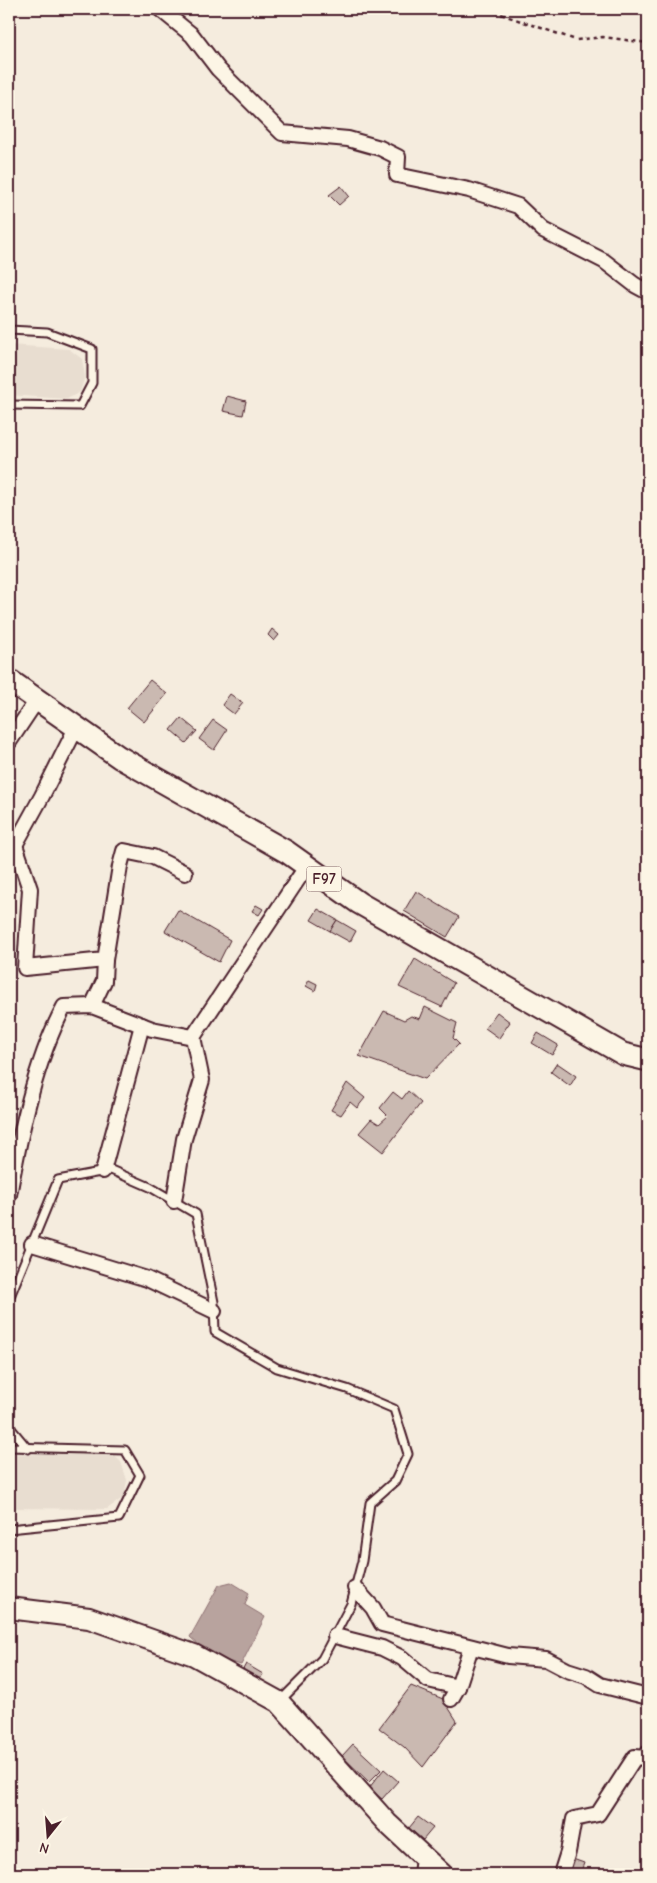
<svg xmlns="http://www.w3.org/2000/svg" width="657" height="1883" font-family="'Comic Neue',sans-serif">
<rect width="100%" height="100%" fill="#f5ecde"/>
<filter id="ink" filterUnits="userSpaceOnUse"><feTurbulence type="fractalNoise" baseFrequency=".02" numOctaves="2"/><feDisplacementMap in="SourceGraphic" scale="10" xChannelSelector="R" yChannelSelector="G"/><feConvolveMatrix kernelMatrix="1 2 1 2 8 2 1 2 1" color-interpolation-filters="sRGB"/></filter>
<g filter="url(#ink)">
<!-- built -->
<g fill="#e8ddd0">
<path d="M9 345 69 349 82 359 85 376 80 392 67 399 9 395Z"/>
<path d="M110 1452 121 1462 127 1480 124 1497 107 1509 9 1508V1455Z"/>
</g>
<!-- water -->
<path fill="#b8a39e" stroke="#8c6e70" d="M231 1582 249 1593 245 1605 265 1617 241 1665 211 1656 190 1637 219 1585Z"/>
<!-- building -->
<g fill="#cab9b1" stroke="#4a1f2b">
<path d="M341 186 349 196 339 205 329 195Z"/>
<path d="M227 396 246 401 243 415 223 411Z"/>
<path d="M272 629 279 635 274 641 268 635Z"/>
<path d="M150 680 167 694 144 722 127 708Z"/>
<path d="M230 694 243 703 234 714 222 705Z"/>
<path d="M181 718 197 731 186 743 171 730Z"/>
<path d="M213 720 227 730 214 750 199 739Z"/>
<path d="M416 891 459 917 447 937 404 911Z"/>
<path d="M256 905 263 909 259 915 252 911Z"/>
<path d="M318 909 337 920 330 931 311 920Z"/>
<path d="M178 910 230 940 219 962 165 931Z"/>
<path d="M337 920 356 931 350 942 330 931Z"/>
<path d="M415 959 454 983 442 1007 399 987Z"/>
<path d="M309 980 317 984 315 991 306 986Z"/>
<path d="M425 1007 457 1023 453 1038 459 1044 425 1079 359 1056 384 1011 404 1020 411 1016 420 1019Z"/>
<path d="M497 1012 510 1022 499 1038 485 1028Z"/>
<path d="M538 1033 558 1045 552 1055 532 1043Z"/>
<path d="M557 1063 576 1076 570 1086 551 1072Z"/>
<path d="M347 1083 365 1098 357 1108 350 1102 341 1115 331 1110Z"/>
<path d="M408 1091 421 1103 383 1152 359 1133 371 1119 379 1124 388 1116 380 1108 393 1092 402 1099Z"/>
<path d="M246 1664 263 1674 259 1681 242 1671Z"/>
<path d="M411 1686 443 1699 457 1721 423 1767 404 1747 379 1728Z"/>
<path d="M353 1744 381 1770 369 1782 342 1756Z"/>
<path d="M384 1769 398 1781 382 1799 369 1788Z"/>
<path d="M418 1817 433 1828 423 1840 409 1828Z"/>
<path d="M570 1858 584 1863 580 1874 566 1870Z"/>
</g>
<g fill="none" stroke-linecap="round" stroke-linejoin="round">
<defs>
<g id="lane">
<path d="M9 330 47 332 92 349V383L80 406 9 405"/>
<path d="M9 1299 58 1180 111 1170 150 1187 196 1214 214 1302 215 1332 277 1368 347 1389 394 1409 408 1454 395 1481 370 1503 362 1561 351 1604 322 1659 281 1700"/>
<path d="M9 1426 28 1449"/>
<path d="M9 1447 125 1450 140 1475 119 1518 9 1529"/>
</g>
<g id="street">
<path d="M160 9 192 35 218 69 282 133 348 139 380 148 398 157 397 175 469 190 518 206 543 230 604 261 635 285 648 292"/>
<path d="M9 742 37 700"/>
<path d="M9 833 15 845 42 796 76 728"/>
<path d="M15 845 30 889 25 968 105 960 120 866 124 851 153 857 185 873"/>
<path d="M92 1006 104 981 105 960"/>
<path d="M103 1171 142 1025"/>
<path d="M9 1195C20 1135 35 1061 64 1007L92 1006 152 1029 193 1037 306 867"/>
<path d="M174 1201 184 1139 202 1080 193 1037"/>
<path d="M32 1244 147 1279 214 1311"/>
<path d="M355 1588 373 1608 382 1624 508 1656 546 1659 567 1670 586 1676 600 1685 648 1697"/>
<path d="M335 1636 382 1648 402 1658 428 1680 458 1687 451 1699"/>
<path d="M458 1687 471 1647"/>
<path d="M421 1874 423 1858"/>
<path d="M561 1874 568 1852 574 1819 598 1814 635 1757 646 1758 648 1753"/>
</g>
<path id="secondary" d="M9 1608 89 1618 194 1655 279 1702 387 1823 442 1874"/>
<path id="primary" d="M9 680 119 757 287 852 359 903 623 1054 648 1060"/>
</defs>
<!-- lane casing -->
<use href="#lane" stroke="#4a1f2b" stroke-width="11"/>
<!-- street casing -->
<use href="#street" stroke="#4a1f2b" stroke-width="18"/>
<!-- secondary casing -->
<use href="#secondary" stroke="#4a1f2b" stroke-width="24"/>
<!-- primary casing -->
<use href="#primary" stroke="#4a1f2b" stroke-width="25"/>
<!-- path -->
<path stroke="#4a1f2b" stroke-width="2.5" stroke-dasharray="4 4" stroke-linecap="butt" d="M486 9 576 40 603 37 648 43"/>
<!-- lane -->
<use href="#lane" stroke="#fcf5e5" stroke-width="7"/>
<!-- street -->
<use href="#street" stroke="#fcf5e5" stroke-width="14"/>
<!-- secondary -->
<use href="#secondary" stroke="#fcf5e5" stroke-width="20"/>
<!-- primary -->
<use href="#primary" stroke="#fcf5e5" stroke-width="21"/>
</g>
</g>
<g text-anchor="middle" dominant-baseline="central" stroke-width="4" stroke-linejoin="round" paint-order="stroke">
<!-- shield labels -->
<rect fill="#fcf5e5" stroke="#7f5f63" stroke-width="1" x="306.5" y="866.5" width="35" height="25" rx="4"/>
<g font-size="15" font-weight="bold" fill="#4a1f2b">
<text x="324" y="879">F97</text>
</g>
</g>
<!-- margin -->
<rect width="657" height="1883" fill="none" stroke="#fcf5e5" stroke-width="30"/>
<rect x="15" y="15" width="627" height="1853" fill="none" stroke="#4a1f2b" stroke-width="2" filter="url(#ink)"/>
<!-- north arrow -->
<g transform="translate(48 1836) rotate(197)" stroke="#fcf5e5" stroke-width="4" paint-order="stroke">
<path d="M0-4L9 19L0 12L-9 19Z" fill="#4a1f2b"/>
<text y="-8" font-size="14" font-weight="bold" text-anchor="middle" fill="#4a1f2b">N</text>
</g>
</svg>
